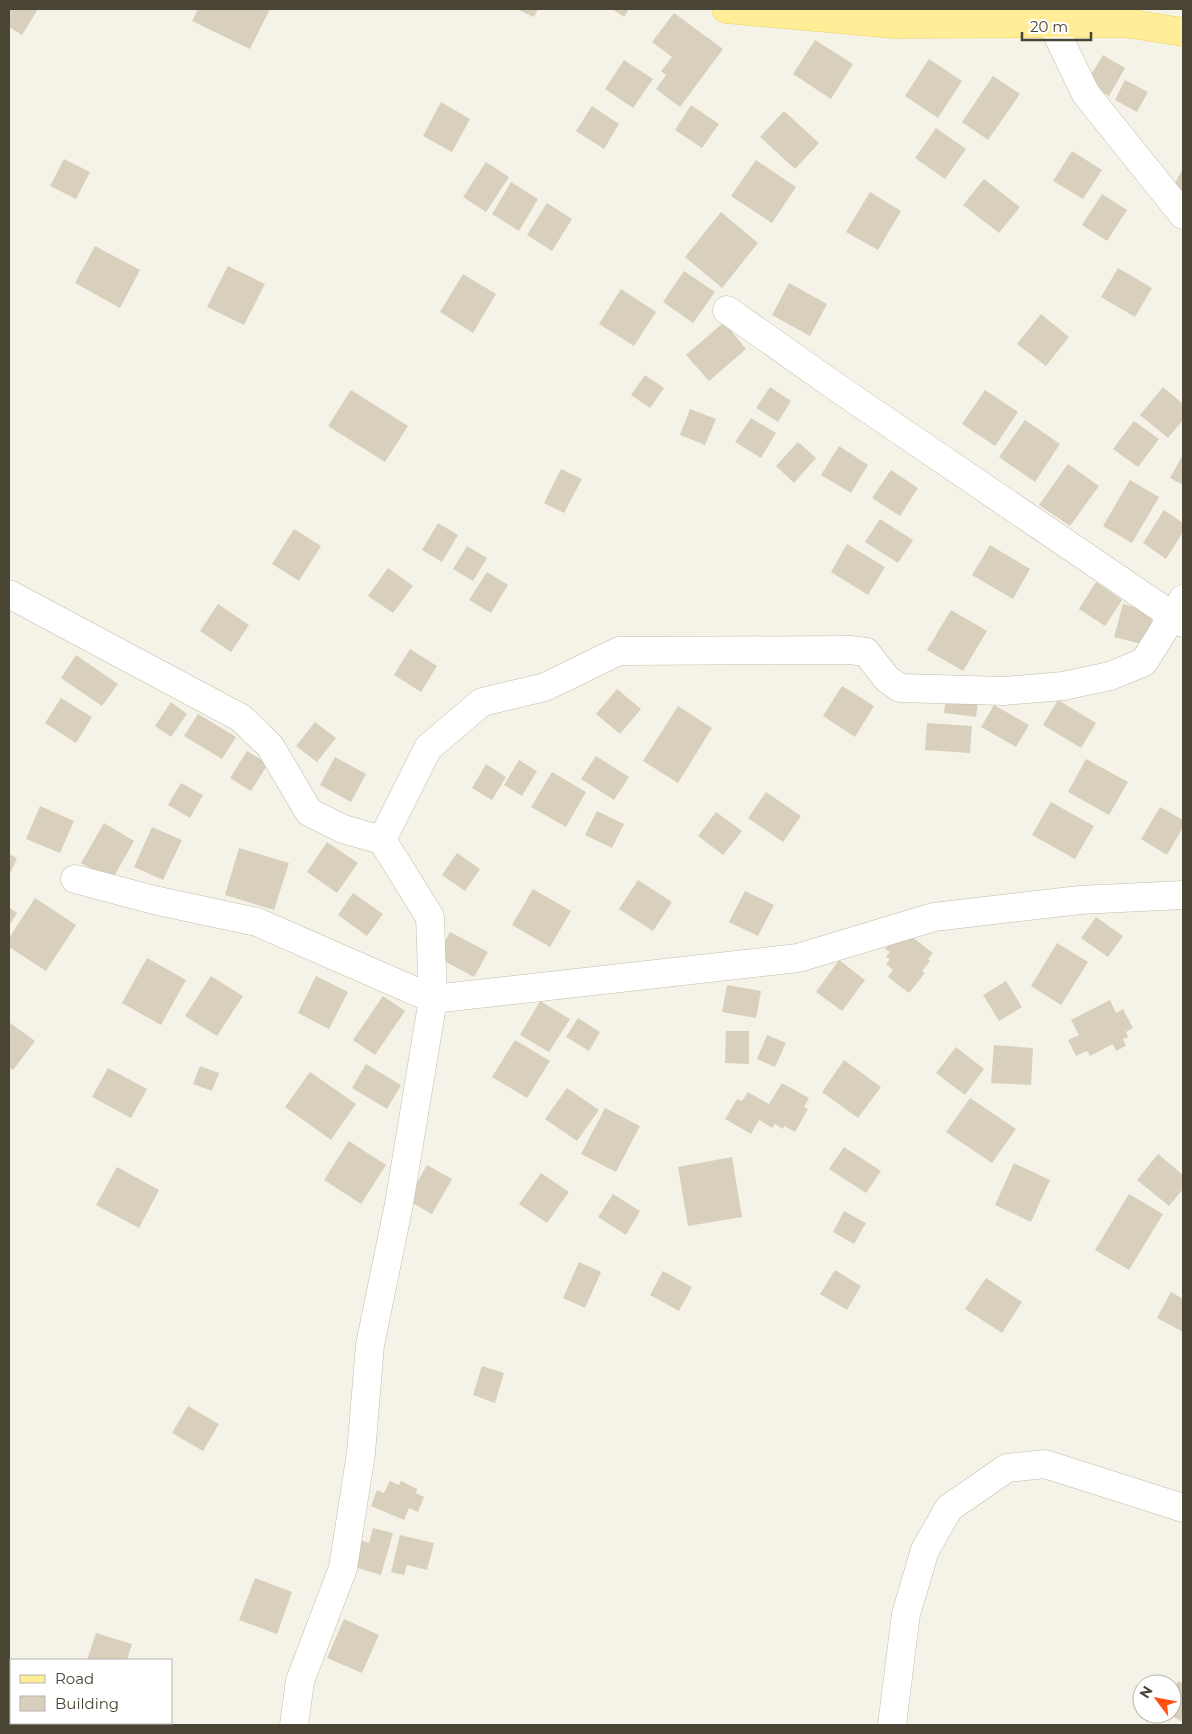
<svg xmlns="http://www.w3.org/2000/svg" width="1192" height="1734" font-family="Montserrat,sans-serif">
<rect width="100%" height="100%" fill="#f5f3e8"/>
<!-- building -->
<g fill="#d8d0bc">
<path d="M9 9H38L22 35 9 27Z"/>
<path d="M198 9H270L250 49 192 21Z"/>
<path d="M516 9H538L534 17Z"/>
<path d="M612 9H629L624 17Z"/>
<path d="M674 13 723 49 680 107 656 89 666 75 661 71 672 57 652 42Z"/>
<path d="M815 40 853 64 831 99 793 74Z"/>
<path d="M1103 55 1125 68 1109 96 1086 83Z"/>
<path d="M929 59 962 81 938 118 905 96Z"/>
<path d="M624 60 653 79 633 108 605 89Z"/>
<path d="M993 76 1020 94 988 140 962 122Z"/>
<path d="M1125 80 1148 92 1137 112 1115 100Z"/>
<path d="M441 102 470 119 452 152 423 136Z"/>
<path d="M691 105 719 124 702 148 675 130Z"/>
<path d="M592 106 619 124 604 149 576 131Z"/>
<path d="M784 111 819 143 795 169 760 137Z"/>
<path d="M936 128 966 149 945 179 915 158Z"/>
<path d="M1072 151 1102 170 1083 199 1053 181Z"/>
<path d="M64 159 90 172 76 199 50 186Z"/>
<path d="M756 160 796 187 772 223 731 196Z"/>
<path d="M486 162 509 177 486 212 463 197Z"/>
<path d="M1183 168V198L1171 191Z"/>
<path d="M984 179 1020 207 999 233 963 205Z"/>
<path d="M511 182 538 199 519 231 492 214Z"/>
<path d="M870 192 901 211 878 250 846 232Z"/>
<path d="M1102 194 1127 210 1107 241 1082 225Z"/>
<path d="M547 203 572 219 552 251 527 235Z"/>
<path d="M721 212 758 243 722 288 685 257Z"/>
<path d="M95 246 140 270 120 308 75 283Z"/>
<path d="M228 266 265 284 244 325 207 307Z"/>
<path d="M1118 268 1152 288 1135 317 1101 297Z"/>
<path d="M684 271 715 292 693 323 663 302Z"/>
<path d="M463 274 496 294 473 333 440 312Z"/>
<path d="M789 283 827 304 810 336 772 315Z"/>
<path d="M621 289 656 312 634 346 599 324Z"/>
<path d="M1041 314 1069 337 1046 366 1017 344Z"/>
<path d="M724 322 746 349 709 381 686 355Z"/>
<path d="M645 375 664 388 650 408 631 395Z"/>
<path d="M770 387 791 401 778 422 756 408Z"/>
<path d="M1163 387 1183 404V420L1168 438 1140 415Z"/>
<path d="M351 390 408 426 385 462 328 426Z"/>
<path d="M985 390 1018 412 995 446 962 424Z"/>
<path d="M690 409 716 419 705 445 680 435Z"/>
<path d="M751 418 776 433 761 458 735 442Z"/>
<path d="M1025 420 1060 444 1035 482 999 457Z"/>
<path d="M1134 421 1159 439 1138 467 1113 449Z"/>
<path d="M798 442 816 458 794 483 776 466Z"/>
<path d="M839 446 868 465 851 493 821 475Z"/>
<path d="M1183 454V485L1170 478Z"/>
<path d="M1068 464 1099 486 1070 526 1039 505Z"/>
<path d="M561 469 582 479 564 513 544 503Z"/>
<path d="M891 470 918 488 900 516 872 498Z"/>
<path d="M1130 480 1159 497 1132 543 1103 526Z"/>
<path d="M1164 510 1183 523V532L1166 559 1143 543Z"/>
<path d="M880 519 913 540 898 563 865 542Z"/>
<path d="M438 523 458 535 442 562 422 550Z"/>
<path d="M294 529 321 546 299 581 272 564Z"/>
<path d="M847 544 885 567 868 595 831 572Z"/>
<path d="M990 545 1030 569 1013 599 972 575Z"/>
<path d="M467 546 487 558 473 581 453 569Z"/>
<path d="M388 568 413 586 393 613 368 596Z"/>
<path d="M487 572 508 585 491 613 469 600Z"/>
<path d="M1096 582 1122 600 1105 626 1079 609Z"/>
<path d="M218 604 249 625 231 652 200 631Z"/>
<path d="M1123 604 1154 612 1145 645 1114 637Z"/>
<path d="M951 610 987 631 963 671 927 650Z"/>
<path d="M410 649 437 666 421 692 394 675Z"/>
<path d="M76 655 118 684 102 706 61 678Z"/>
<path d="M842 686 874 706 855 737 823 716Z"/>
<path d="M617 689 641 709 620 734 596 714Z"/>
<path d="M946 697 978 701 976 717 944 713Z"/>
<path d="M61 698 92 717 76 743 45 723Z"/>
<path d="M1058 700 1096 723 1081 748 1043 725Z"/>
<path d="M171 702 187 714 171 737 155 726Z"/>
<path d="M994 705 1029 725 1016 747 981 727Z"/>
<path d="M678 706 712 728 678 783 643 761Z"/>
<path d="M198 714 236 737 222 759 184 736Z"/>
<path d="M315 722 336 738 317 762 296 746Z"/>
<path d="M927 723 972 726 970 753 925 750Z"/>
<path d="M247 751 268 764 251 791 230 778Z"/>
<path d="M596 756 629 777 614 800 581 779Z"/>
<path d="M335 757 366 774 351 802 320 785Z"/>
<path d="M1086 759 1128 782 1109 815 1068 792Z"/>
<path d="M519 760 537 771 522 796 504 785Z"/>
<path d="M486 764 506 777 492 800 472 788Z"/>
<path d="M552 772 586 792 566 827 531 807Z"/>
<path d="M181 783 203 795 190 818 168 805Z"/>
<path d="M766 792 801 816 783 842 748 818Z"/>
<path d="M1051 802 1094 826 1075 859 1032 835Z"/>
<path d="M40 806 74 821 60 853 26 839Z"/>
<path d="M1160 807 1183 820V827L1167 855 1141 839Z"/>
<path d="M597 811 624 824 612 848 585 835Z"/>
<path d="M716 812 742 831 723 855 698 836Z"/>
<path d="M104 823 134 841 112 880 81 863Z"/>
<path d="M152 827 182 840 163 880 134 867Z"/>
<path d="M327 842 358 863 337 893 307 872Z"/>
<path d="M239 848 289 863 274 910 225 895Z"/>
<path d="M457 853 480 869 465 891 442 875Z"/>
<path d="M9 854 17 858 9 876Z"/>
<path d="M638 880 672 902 653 931 619 909Z"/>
<path d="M533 889 571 911 550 947 512 925Z"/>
<path d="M745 891 774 905 758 936 729 922Z"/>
<path d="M353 893 383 914 367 936 338 915Z"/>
<path d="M35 898 76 925 46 971 9 947V938Z"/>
<path d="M9 907 17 913 9 926Z"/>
<path d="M1096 917 1123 936 1108 957 1081 938Z"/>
<path d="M904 931 933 953 928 959 930 961 922 971 925 973 909 993 888 977 893 970 886 964 890 959 886 957 890 952 885 949 894 938Z"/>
<path d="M450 932 488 952 474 977 437 957Z"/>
<path d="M1057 943 1088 962 1061 1005 1031 986Z"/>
<path d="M147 958 186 980 161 1025 122 1003Z"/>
<path d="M839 960 865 980 842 1011 816 992Z"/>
<path d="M211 976 243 996 217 1036 185 1016Z"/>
<path d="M316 976 348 992 329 1029 298 1013Z"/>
<path d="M1006 981 1022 1007 999 1021 983 995Z"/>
<path d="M727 985 761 991 756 1018 722 1012Z"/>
<path d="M383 996 405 1011 375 1055 353 1040Z"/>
<path d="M1110 1000 1116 1013 1123 1009 1133 1028 1126 1032 1128 1037 1123 1039 1126 1046 1116 1051 1113 1044 1090 1056 1087 1051 1076 1056 1068 1040 1079 1035 1071 1020Z"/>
<path d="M540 1001 570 1019 549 1052 520 1035Z"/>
<path d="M578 1018 600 1032 589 1051 566 1037Z"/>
<path d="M9 1022 35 1041 13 1070 9 1067Z"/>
<path d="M726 1031H749V1064L725 1063Z"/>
<path d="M767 1035 786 1043 775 1067 757 1059Z"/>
<path d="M515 1040 550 1061 527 1098 492 1077Z"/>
<path d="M994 1045 1033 1048 1031 1085 991 1083Z"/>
<path d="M956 1047 984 1069 965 1095 936 1073Z"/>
<path d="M844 1060 881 1087 858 1118 822 1092Z"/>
<path d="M366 1064 401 1085 387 1109 352 1088Z"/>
<path d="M200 1066 219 1073 212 1091 193 1084Z"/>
<path d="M108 1068 147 1089 131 1118 92 1097Z"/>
<path d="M310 1072 356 1104 331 1140 285 1107Z"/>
<path d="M782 1083 809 1098 804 1107 808 1109 795 1132 784 1126 783 1129 775 1124 772 1128 759 1120 751 1134 725 1119 737 1099 742 1101 748 1092 769 1104Z"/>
<path d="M567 1088 599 1110 577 1141 545 1119Z"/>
<path d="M970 1098 1016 1129 992 1163 946 1132Z"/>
<path d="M605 1108 640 1126 616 1172 581 1154Z"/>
<path d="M349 1141 386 1165 361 1204 324 1180Z"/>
<path d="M844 1147 881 1171 866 1193 829 1169Z"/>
<path d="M1158 1154 1183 1175V1189L1169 1206 1137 1180Z"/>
<path d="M732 1157 742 1217 688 1226 678 1167Z"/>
<path d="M1014 1163 1050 1180 1031 1222 995 1205Z"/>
<path d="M427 1165 452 1179 432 1214 407 1200Z"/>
<path d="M117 1167 159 1190 139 1228 96 1205Z"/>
<path d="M541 1173 569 1192 547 1223 519 1204Z"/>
<path d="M613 1194 640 1211 626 1235 598 1217Z"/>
<path d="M1129 1194 1163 1214 1129 1270 1095 1250Z"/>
<path d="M844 1211 866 1223 854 1244 833 1232Z"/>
<path d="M579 1262 601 1272 585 1308 563 1298Z"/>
<path d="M835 1270 861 1286 847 1310 820 1294Z"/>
<path d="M663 1271 692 1287 679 1311 650 1295Z"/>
<path d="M986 1278 1022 1302 1002 1333 965 1309Z"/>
<path d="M1171 1292 1183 1299V1332L1157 1318Z"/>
<path d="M482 1366 504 1373 495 1403 473 1395Z"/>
<path d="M188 1406 219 1424 203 1451 172 1433Z"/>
<path d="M390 1481 399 1485 401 1481 417 1489 416 1493 424 1497 418 1512 409 1508 404 1520 371 1506 377 1490 384 1493Z"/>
<path d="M373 1528 393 1533 381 1575 354 1567 361 1540 369 1543Z"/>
<path d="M400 1535 434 1543 427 1570 407 1565 404 1575 391 1572Z"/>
<path d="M255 1578 292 1592 277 1634 239 1620Z"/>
<path d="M344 1619 379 1635 362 1673 327 1658Z"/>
<path d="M96 1633 132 1644 127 1660H87Z"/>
<path d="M9 1679 11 1680V1714L9 1719Z"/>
<path d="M1178 1681 1183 1683V1722L1168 1714H1172V1692Z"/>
</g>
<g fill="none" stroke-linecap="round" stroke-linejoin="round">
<defs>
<g id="minor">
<path d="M1052 24 1086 94 1183 215"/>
<path d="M727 310 842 391 1183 623"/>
<path d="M9 594 241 718 270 746 309 812 343 829 382 840 428 748 482 702 545 687 619 651 850 650 866 652 887 679 900 688 1004 691 1063 686 1110 676 1144 662 1183 599"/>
<path d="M75 879 154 900 257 922 433 999 798 958 934 917 1080 900 1183 895"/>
<path d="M294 1725 300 1681 343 1568 361 1453 370 1345 399 1204 433 999 430 917 382 840"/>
<path d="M892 1725 906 1614 925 1550 949 1508 1007 1468 1045 1464 1183 1508"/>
</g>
<path id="major" d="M726 9 894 24 1125 23 1183 32"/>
</defs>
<!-- minor casing -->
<use href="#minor" stroke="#c2bca9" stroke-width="29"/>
<!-- major casing -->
<use href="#major" stroke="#f0d35b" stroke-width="29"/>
<!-- minor -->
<use href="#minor" stroke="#fff" stroke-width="28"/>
<!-- major -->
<use href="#major" stroke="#ffed97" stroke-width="28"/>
</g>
<!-- border -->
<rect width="1192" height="1734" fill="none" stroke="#4a4435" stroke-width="20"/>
<!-- legend -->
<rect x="10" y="1659" width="162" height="65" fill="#ffffff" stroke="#b7b4ae"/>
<rect x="20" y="1675" width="25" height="8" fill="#ffed97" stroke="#b7b4ae"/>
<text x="55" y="1684" font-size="15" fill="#4a4435">Road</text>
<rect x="20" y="1696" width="25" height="15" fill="#d8d0bc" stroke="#b7b4ae"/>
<text x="55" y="1709" font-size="15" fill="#4a4435">Building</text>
<!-- north arrow -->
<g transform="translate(1157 1699) rotate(302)"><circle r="24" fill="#ffffff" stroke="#b7b4ae"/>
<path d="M0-4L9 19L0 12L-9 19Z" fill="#ff5115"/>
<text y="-8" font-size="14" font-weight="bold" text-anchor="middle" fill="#4a4435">N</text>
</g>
<!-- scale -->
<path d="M1022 32v8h69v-8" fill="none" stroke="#4a4435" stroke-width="2.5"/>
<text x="1030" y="32" font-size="15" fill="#4a4435" stroke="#ffffff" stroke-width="4" paint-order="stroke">20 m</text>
</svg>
